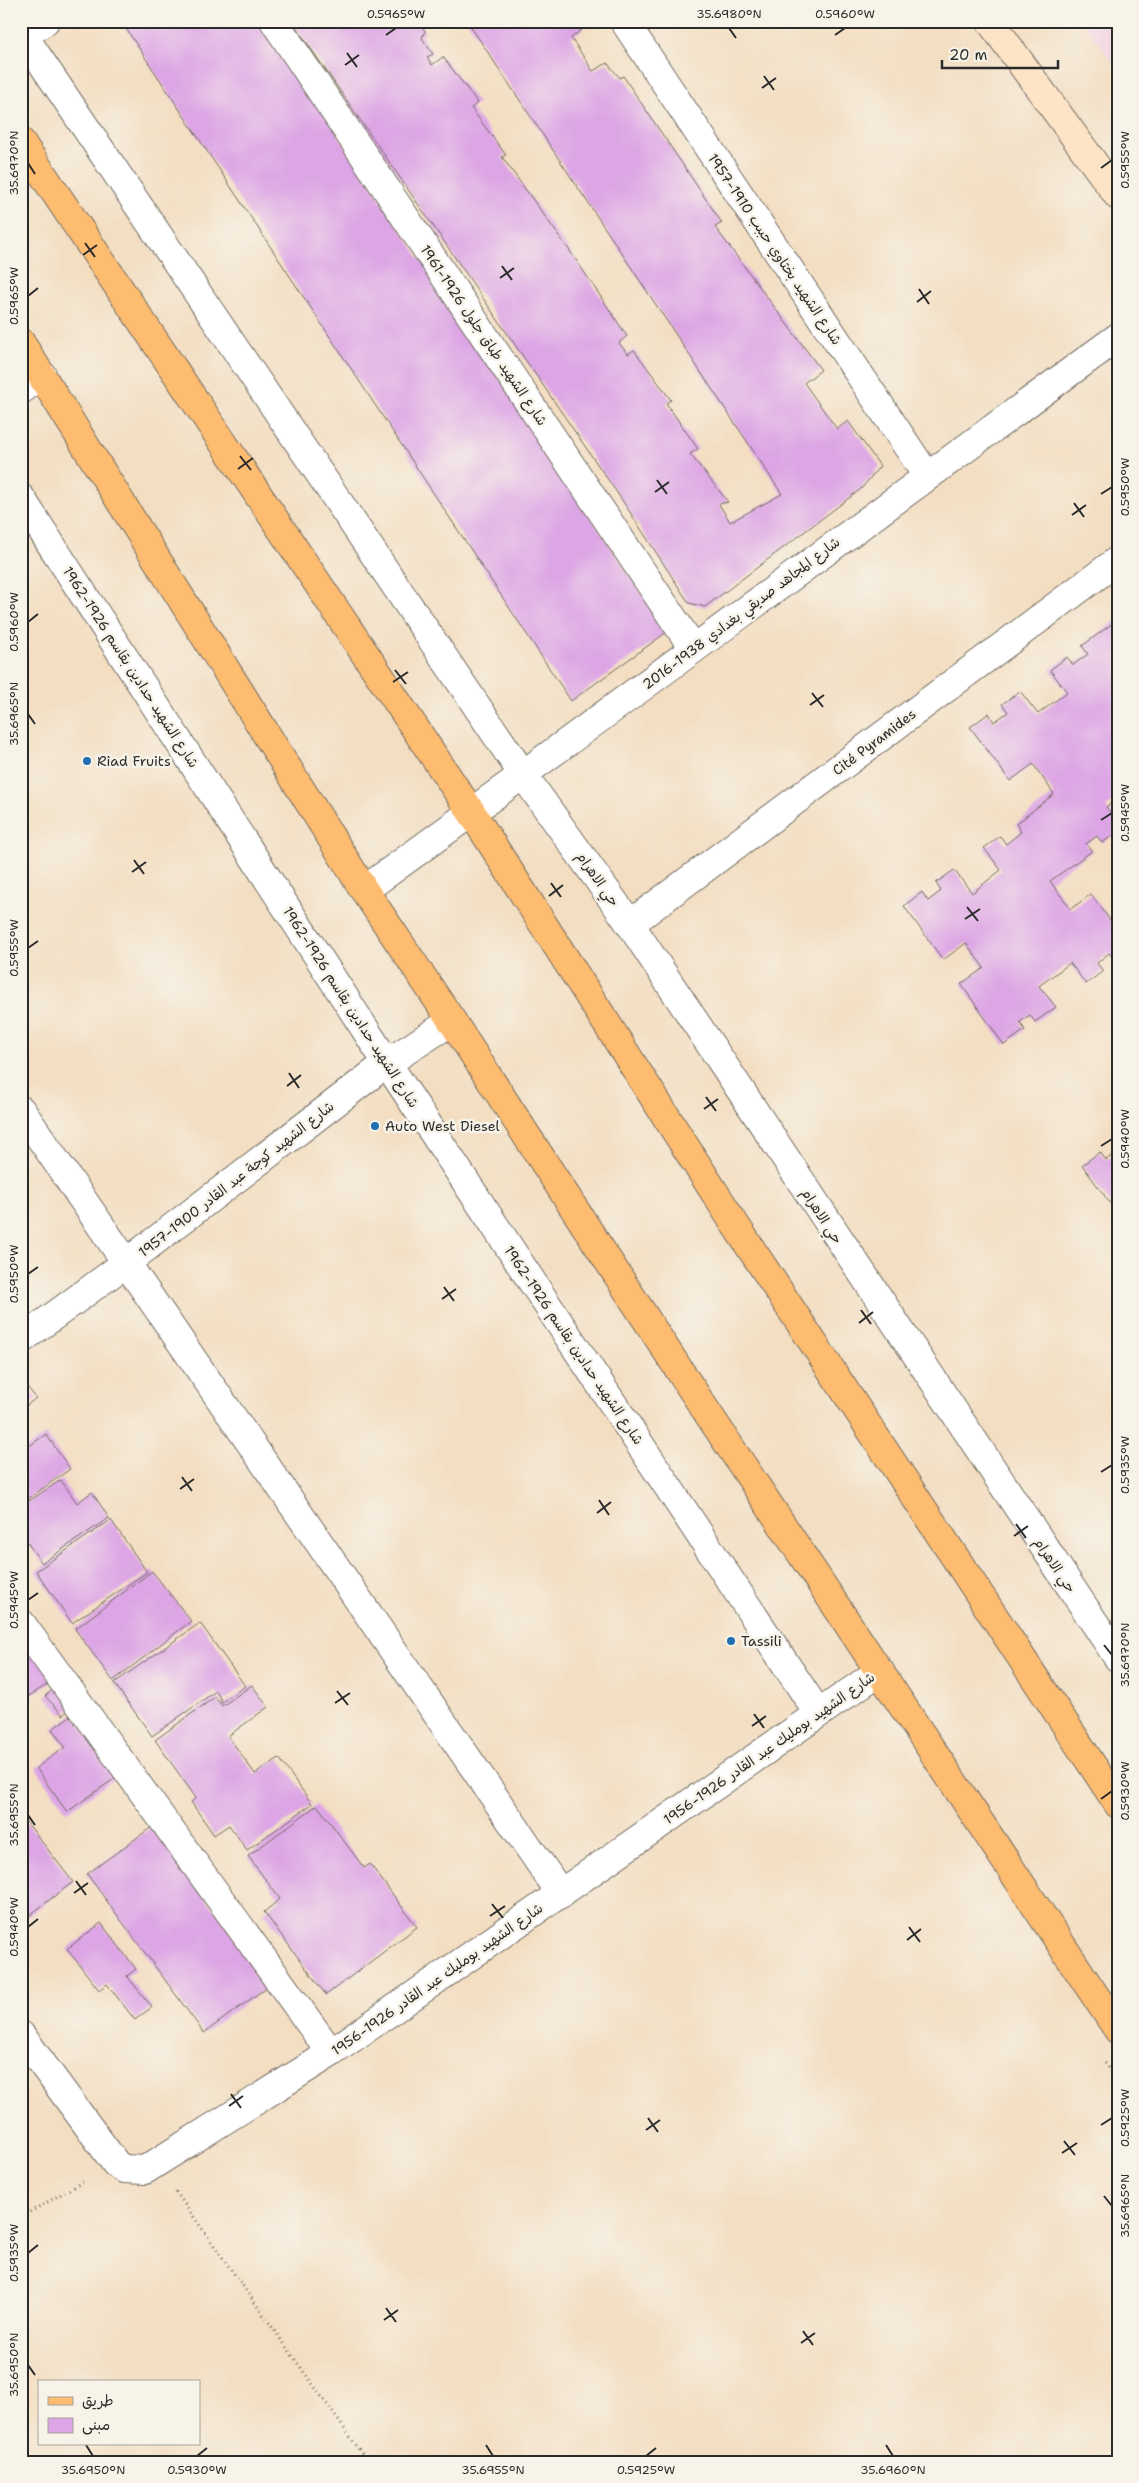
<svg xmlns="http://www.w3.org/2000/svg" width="1139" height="2483" font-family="'Shantell Sans','Playpen Sans Arabic',sans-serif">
<rect width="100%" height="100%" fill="#f7f3e8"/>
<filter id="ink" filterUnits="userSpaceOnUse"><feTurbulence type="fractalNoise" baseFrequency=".02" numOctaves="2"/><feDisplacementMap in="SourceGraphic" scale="10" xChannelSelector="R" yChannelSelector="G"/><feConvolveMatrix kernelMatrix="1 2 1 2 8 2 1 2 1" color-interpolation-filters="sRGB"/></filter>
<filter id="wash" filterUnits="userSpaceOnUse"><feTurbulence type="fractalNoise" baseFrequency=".0096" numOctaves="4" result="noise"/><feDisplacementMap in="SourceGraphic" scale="20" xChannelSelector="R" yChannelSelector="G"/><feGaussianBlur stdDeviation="1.12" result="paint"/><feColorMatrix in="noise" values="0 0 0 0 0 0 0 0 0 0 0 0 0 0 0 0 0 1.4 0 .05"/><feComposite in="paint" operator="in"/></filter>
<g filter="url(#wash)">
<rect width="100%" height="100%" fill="#f3dec2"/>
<!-- built -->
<path fill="#f1d0e3" d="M1082 21H1118V69Z"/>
<g id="blocks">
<!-- building -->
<g fill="#dda5e5">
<path d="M121 21H263L667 632 571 701Z"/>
<path d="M292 21 420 23 425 31 422 38 433 54 427 57 432 65 443 57 478 103 471 108 506 155 502 157 570 251 627 336 619 343 628 354 634 350 671 400 666 403 698 449 690 454 728 502 719 504 730 522 782 494 467 21H582L585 27 571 38 593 71 607 63 620 78 623 76 722 223 715 227 821 370 804 383 837 429 848 421 880 466 861 489 705 607 689 603 622 500Z"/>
<path d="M1117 620 1118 799 1106 807 1118 822V832L1102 843 1097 836 1086 844 1092 851 1050 881 1071 909 1091 894 1118 931V960L1116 961 1109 953 1097 963 1103 971 1086 984 1070 963 1039 986 1056 1007 1035 1022 1030 1015 1020 1022 1025 1030 1004 1045 961 984 984 968 966 943 943 960 904 906 922 892 928 901 941 891 936 883 954 870 972 893 1001 870 984 848 1000 836 1006 844 1021 832 1016 824 1054 794 1033 764 1010 781 970 727 989 713 994 722 1008 712 1002 704 1020 691 1038 714 1067 692 1050 670 1067 657 1073 665 1088 654 1082 646Z"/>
<path d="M1118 1151V1214L1082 1165 1100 1152 1106 1160Z"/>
<path d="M21 1379 36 1398 21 1410Z"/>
<path d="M46 1434 70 1469 21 1504V1452Z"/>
<path d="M61 1480 77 1503 92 1492 109 1518 42 1563 21 1534V1506Z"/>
<path d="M111 1520 147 1572 72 1623 36 1571Z"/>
<path d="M152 1571 191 1621 113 1681 75 1629Z"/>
<path d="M200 1623 245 1686 222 1702 216 1691 152 1736 114 1683Z"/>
<path d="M21 1630 53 1681 21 1701Z"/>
<path d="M252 1685 268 1707 228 1736 255 1774 279 1758 312 1804 247 1850 229 1825 214 1835 191 1802 196 1798 155 1740 215 1697 222 1706Z"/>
<path d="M57 1686 74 1705 63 1715 45 1696Z"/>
<path d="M73 1714 118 1776 67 1812 36 1768 65 1747 52 1729Z"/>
<path d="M317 1805 364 1868 370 1864 417 1927 326 1995 264 1912 280 1899 248 1856Z"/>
<path d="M21 1815 73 1882 22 1921 21 1919Z"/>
<path d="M153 1826 270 1985 204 2033 87 1874Z"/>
<path d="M101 1923 136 1969 127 1976 152 2007 135 2020 107 1984 99 1990 67 1949Z"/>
</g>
</g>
</g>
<g filter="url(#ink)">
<use href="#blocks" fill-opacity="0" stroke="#716a60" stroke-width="1"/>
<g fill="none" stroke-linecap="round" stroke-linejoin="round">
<defs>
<g id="street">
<path d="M274 21 693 648"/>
<path d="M624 21 927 476"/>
<path d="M21 32 524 776 630 924 1118 1658"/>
<path d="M24 36 45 21"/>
<path d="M21 390 42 375"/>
<path d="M21 498 387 1063 818 1713"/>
<path d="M364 890C617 708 866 520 1118 337"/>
<path d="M630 924 1118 560"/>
<path d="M21 1110 561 1894"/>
<path d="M21 1340 126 1263 387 1063 452 1021"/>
<path d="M21 1623 331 2053"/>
<path d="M21 2035 116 2164 124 2169 145 2170 331 2053 880 1671"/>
</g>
<path id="secondary" d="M990 21 1118 196"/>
<g id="primary">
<path d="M21 142 472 813 738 1229 1118 1804"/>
<path d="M21 343 364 890 452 1021 689 1385 1118 2030"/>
</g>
</defs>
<!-- street casing -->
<use href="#street" stroke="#716a60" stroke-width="30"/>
<!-- secondary casing -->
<use href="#secondary" stroke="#716a60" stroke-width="30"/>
<!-- primary casing -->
<use href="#primary" stroke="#716a60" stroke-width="30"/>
<!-- path -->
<g stroke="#716a60" stroke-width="3" stroke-dasharray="1 4" stroke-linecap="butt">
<path d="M1105 2063 1118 2081"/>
<path d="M176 2192 368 2462"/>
<path d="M21 2217 86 2180"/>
</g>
<!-- street -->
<use href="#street" stroke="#fff" stroke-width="28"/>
<!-- secondary -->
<use href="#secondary" stroke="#fee4c6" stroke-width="28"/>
<!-- primary -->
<use href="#primary" stroke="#fdbc70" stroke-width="28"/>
</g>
</g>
<!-- ticks -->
<path fill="none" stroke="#2b2b2b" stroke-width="2" d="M729 28 736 38M386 35 396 28M835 35 845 28M347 53 357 67M345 65 359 55M764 76 774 90M762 88 776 78M28 163 35 174M1101 168 1112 160M85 243 95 257M83 255 97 245M502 266 512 280M500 278 514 268M919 289 929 304M28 296 38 288M917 302 931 291M240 456 251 470M238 469 253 458M657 480 667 494M655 492 669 482M1101 494 1112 487M1074 503 1084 517M1072 515 1086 505M28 622 38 614M395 670 406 684M393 682 408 672M812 693 823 707M810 705 824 695M28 714 35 724M1101 820 1112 813M134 860 144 874M132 872 146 862M551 883 561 897M549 896 563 885M967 907 978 921M965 919 980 909M28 948 38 941M289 1073 299 1088M287 1086 301 1075M706 1097 716 1111M704 1109 718 1099M1101 1146 1112 1139M28 1274 38 1267M444 1287 454 1301M442 1299 456 1289M861 1310 871 1324M859 1323 873 1312M1101 1472 1112 1465M182 1477 192 1491M180 1489 194 1479M599 1500 609 1515M597 1513 611 1502M1016 1524 1026 1538M1014 1536 1028 1526M28 1600 38 1593M1104 1645 1112 1655M337 1691 348 1705M335 1703 350 1693M754 1714 764 1728M752 1726 766 1716M1101 1799 1112 1791M28 1815 35 1825M76 1881 86 1895M74 1893 88 1883M492 1904 503 1918M490 1916 505 1906M28 1927 38 1919M909 1927 920 1942M907 1940 921 1929M231 2094 241 2108M229 2106 243 2096M648 2118 658 2132M1101 2125 1112 2118M646 2130 660 2120M1064 2141 1075 2155M1062 2153 1077 2143M1104 2196 1112 2206M28 2253 38 2245M386 2308 396 2322M384 2320 398 2310M803 2331 813 2345M801 2343 815 2333M28 2365 35 2375M86 2445 93 2456M486 2445 493 2456M886 2445 893 2456M197 2456 207 2448M646 2456 656 2448"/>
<!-- markers -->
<g fill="#1f6fb2" stroke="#f7f3e8" stroke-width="2">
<circle cx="87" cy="761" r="5"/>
<circle cx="375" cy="1126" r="5"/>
<circle cx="731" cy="1641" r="5"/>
</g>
<g text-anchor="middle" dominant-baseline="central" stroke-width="5" stroke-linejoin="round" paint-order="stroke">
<!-- street labels -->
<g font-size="14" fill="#2b2b2b" stroke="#f7f3e8">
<text transform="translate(775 249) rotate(56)">شارع الشهيد بختاوي حببب 1910-1957</text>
<text transform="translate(484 335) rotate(56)">شارع الشهيد طباق جلول 1926-1961</text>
<text transform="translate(741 613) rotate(-37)">شارع المجاهد صديقي بغدادي 1938-2016</text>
<text transform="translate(131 667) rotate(57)">شارع الشهيد حدادين بقاسم 1926-1962</text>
<text transform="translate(874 742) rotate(-37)">Cité Pyramides</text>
<text transform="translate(598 879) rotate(55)">حي الاهرام</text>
<text transform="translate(351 1007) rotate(57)">شارع الشهيد حدادين بقاسم 1926-1962</text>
<text transform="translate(236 1179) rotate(-38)">شارع الشهيد كوجة عبد القادر 1900-1957</text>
<text transform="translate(822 1216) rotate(57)">حي الاهرام</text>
<text transform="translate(574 1345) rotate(56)">شارع الشهيد حدادين بقاسم 1926-1962</text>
<text transform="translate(1055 1565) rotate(56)">حي الاهرام</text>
<text transform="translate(769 1748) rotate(-35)">شارع الشهيد بومليك عبد القادر 1926-1956</text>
<text transform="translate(437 1979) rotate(-35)">شارع الشهيد بومليك عبد القادر 1926-1956</text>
</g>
<!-- poi labels -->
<g font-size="14" fill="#2b2b2b" stroke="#f7f3e8" text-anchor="start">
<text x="97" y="761">Riad Fruits</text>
<text x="385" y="1126">Auto West Diesel</text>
<text x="741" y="1641">Tassili</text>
</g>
</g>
<!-- margin -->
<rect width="1139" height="2483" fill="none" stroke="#f7f3e8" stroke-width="55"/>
<!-- legend -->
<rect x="38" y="2380" width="162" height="65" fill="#f7f3e8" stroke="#a5a39c"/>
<rect x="48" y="2397" width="25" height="8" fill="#fdbc70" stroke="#a5a39c"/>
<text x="82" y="2406" font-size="15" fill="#2b2b2b">طريق</text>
<rect x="48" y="2418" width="25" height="15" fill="#dda5e5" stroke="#a5a39c"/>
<text x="82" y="2430" font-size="15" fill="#2b2b2b">مبنى</text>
<!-- scale -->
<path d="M942 60v8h116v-8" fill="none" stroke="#2b2b2b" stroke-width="2.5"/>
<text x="949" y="60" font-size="15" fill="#2b2b2b" stroke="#f7f3e8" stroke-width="4" paint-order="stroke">20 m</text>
<rect x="28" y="28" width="1084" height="2428" fill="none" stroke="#2b2b2b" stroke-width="2"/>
<g font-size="12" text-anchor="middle" fill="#2b2b2b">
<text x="396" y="18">0.5965°W</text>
<text x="729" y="18">35.6980°N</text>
<text x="845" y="18">0.5960°W</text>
<text transform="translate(1125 160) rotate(-90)" y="4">0.5955°W</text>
<text transform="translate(14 163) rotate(-90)" y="4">35.6970°N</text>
<text transform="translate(14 296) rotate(-90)" y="4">0.5965°W</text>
<text transform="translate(1125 487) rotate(-90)" y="4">0.5950°W</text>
<text transform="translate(14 622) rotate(-90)" y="4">0.5960°W</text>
<text transform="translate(14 714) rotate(-90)" y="4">35.6965°N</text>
<text transform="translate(1125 813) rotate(-90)" y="4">0.5945°W</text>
<text transform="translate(14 948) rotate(-90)" y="4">0.5955°W</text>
<text transform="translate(1125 1139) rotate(-90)" y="4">0.5940°W</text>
<text transform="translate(14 1274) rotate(-90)" y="4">0.5950°W</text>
<text transform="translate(1125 1465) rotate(-90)" y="4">0.5935°W</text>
<text transform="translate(14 1600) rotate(-90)" y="4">0.5945°W</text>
<text transform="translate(1125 1655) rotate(-90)" y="4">35.6970°N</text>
<text transform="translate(1125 1791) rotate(-90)" y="4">0.5930°W</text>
<text transform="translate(14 1815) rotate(-90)" y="4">35.6955°N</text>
<text transform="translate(14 1927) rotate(-90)" y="4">0.5940°W</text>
<text transform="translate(1125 2118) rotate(-90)" y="4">0.5925°W</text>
<text transform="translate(1125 2206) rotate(-90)" y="4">35.6965°N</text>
<text transform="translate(14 2253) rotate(-90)" y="4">0.5935°W</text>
<text transform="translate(14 2365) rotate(-90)" y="4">35.6950°N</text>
<text x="93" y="2474">35.6950°N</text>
<text x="197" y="2474">0.5930°W</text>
<text x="493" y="2474">35.6955°N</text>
<text x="646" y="2474">0.5925°W</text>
<text x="893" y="2474">35.6960°N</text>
</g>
</svg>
